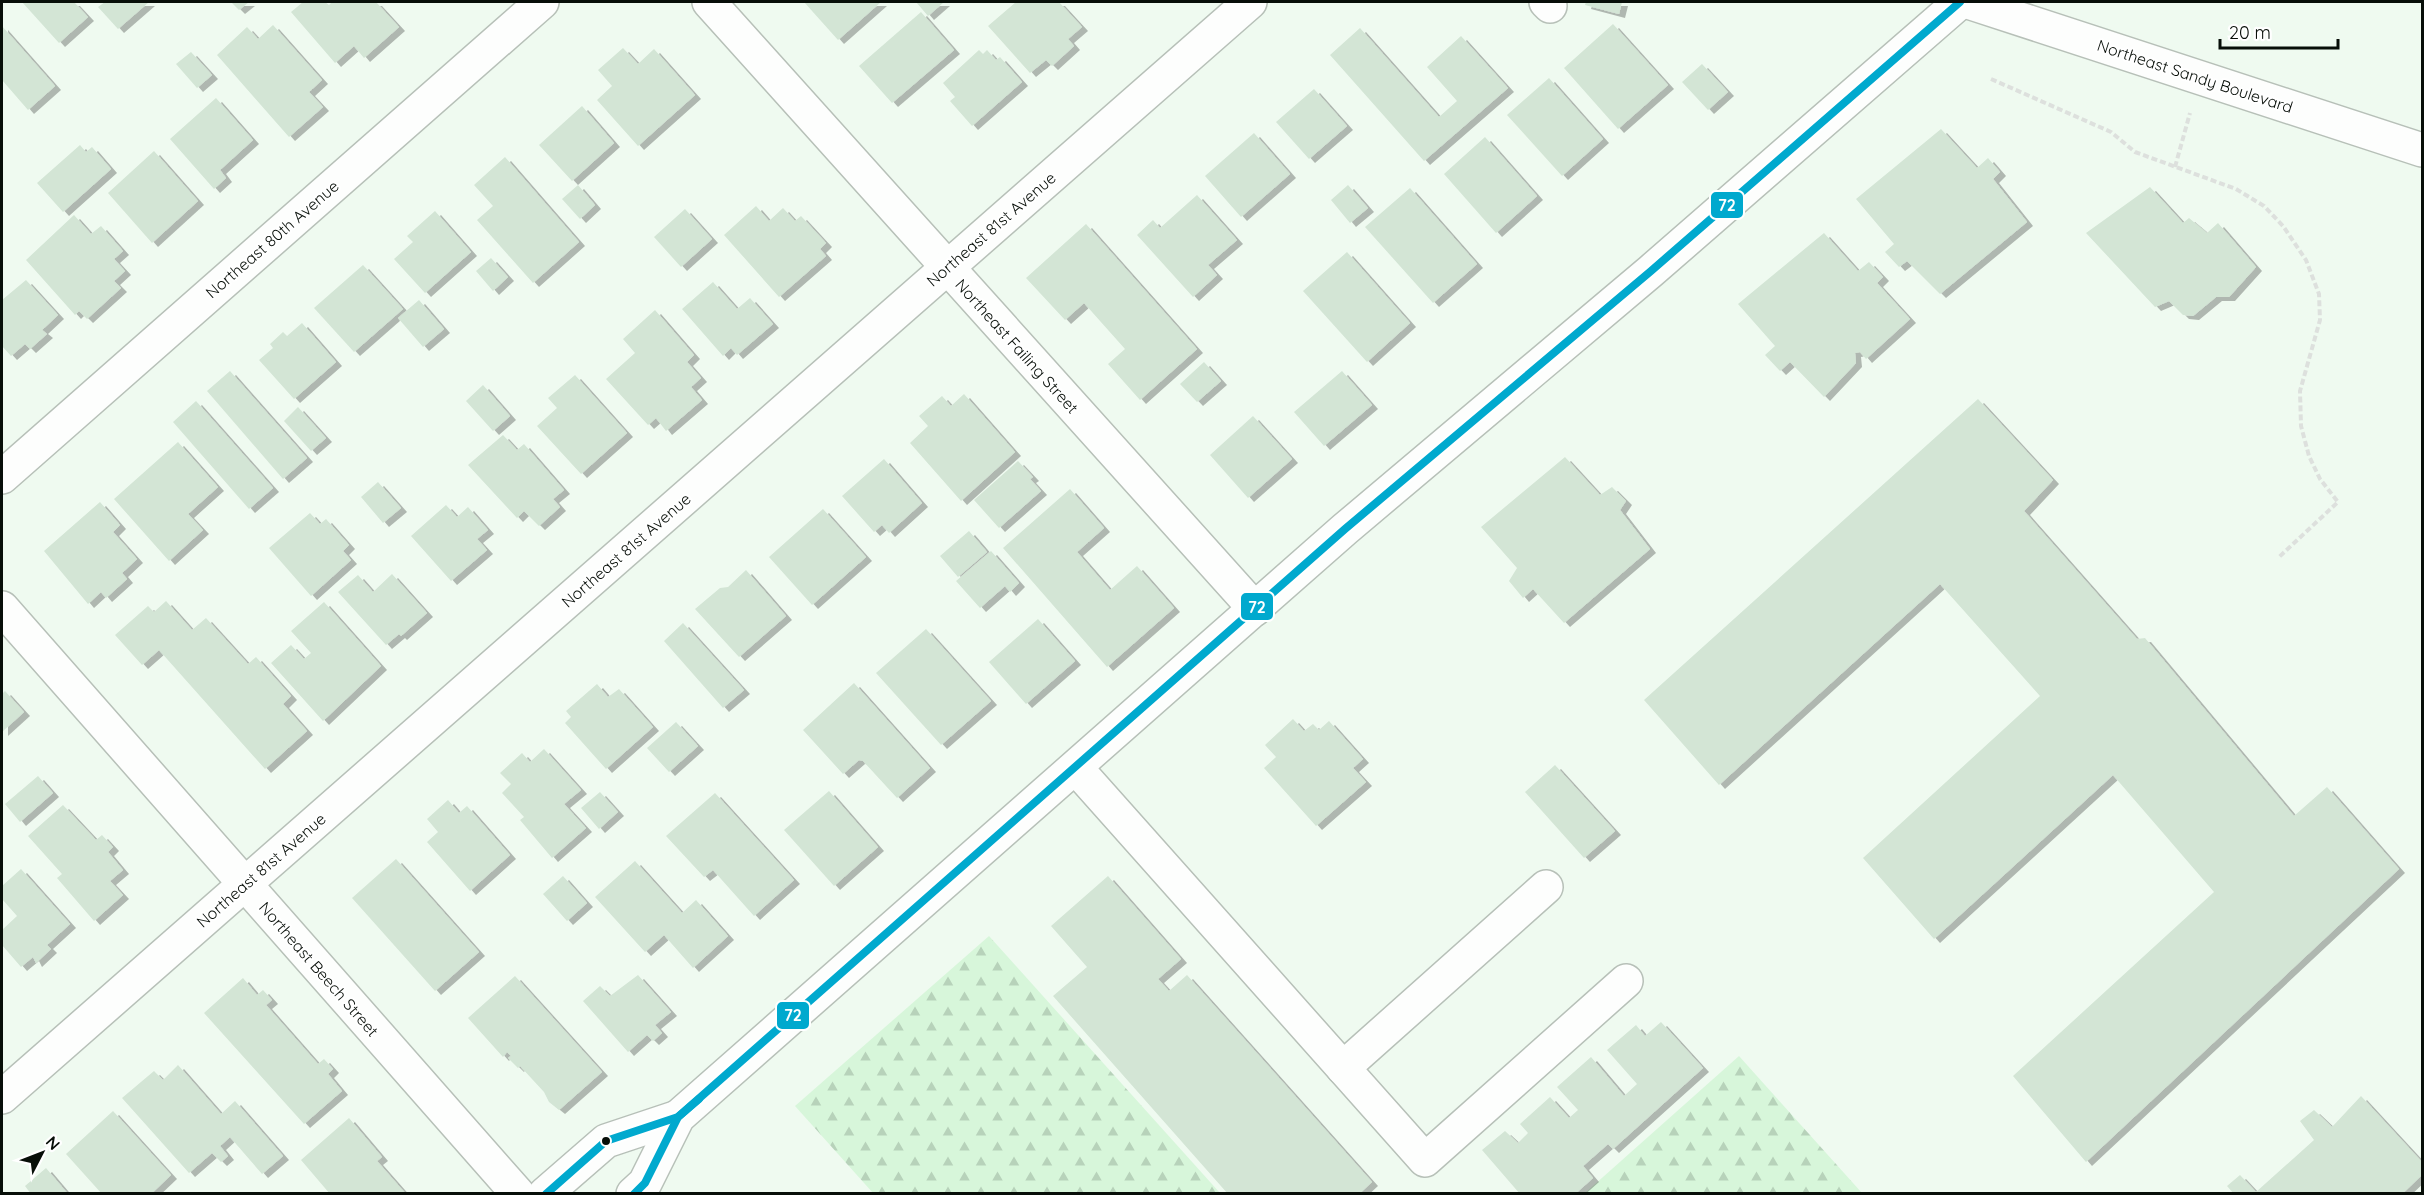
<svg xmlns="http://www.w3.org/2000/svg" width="2424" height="1195" font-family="Quicksand,sans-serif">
<defs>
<pattern id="forest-firs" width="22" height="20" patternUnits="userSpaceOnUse" patternTransform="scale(1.5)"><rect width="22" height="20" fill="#d7f6da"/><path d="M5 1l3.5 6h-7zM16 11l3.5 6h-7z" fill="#b7d2ba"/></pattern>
<filter id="shadow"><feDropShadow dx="6" dy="4" stdDeviation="0" flood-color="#0004"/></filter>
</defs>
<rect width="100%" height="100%" fill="#effaf0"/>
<!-- forest -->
<g fill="url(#forest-firs)">
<path d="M989 936 1220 1193H873L795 1106Z"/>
<path d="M1739 1056 1862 1193H1585Z"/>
</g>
<!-- building -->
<g fill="#d3e5d5" filter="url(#shadow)">
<path d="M22 2H74L88 17 59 43Z"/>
<path d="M105 2H149L118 29 98 7Z"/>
<path d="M231 2H249L239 10Z"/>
<path d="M303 2H325L329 5 332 2H376L399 27 364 58 354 46 335 63 291 12Z"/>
<path d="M804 2H881L838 40Z"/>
<path d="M916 2H944L928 16Z"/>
<path d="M1016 2H1059L1082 27 1068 39 1074 46 1052 66 1046 60 1030 73 988 26Z"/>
<path d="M1586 2H1622L1619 14 1585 5Z"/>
<path d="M921 12 954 50 892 103 859 66Z"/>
<path d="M1613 24 1668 85 1618 129 1564 68Z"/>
<path d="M273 25 322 80 309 92 323 107 289 137 217 55 247 27 258 39Z"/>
<path d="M2 26 55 86 28 110 2 80Z"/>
<path d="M1360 28 1439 117 1457 101 1427 67 1461 36 1508 88 1424 161 1330 55Z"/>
<path d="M623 48 638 64 654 49 695 95 638 146 597 100 612 86 598 70Z"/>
<path d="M979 50 983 54 987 50 996 60 1000 57 1022 82 972 126 950 101 955 97 943 83Z"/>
<path d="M191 52 212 75 197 88 176 64Z"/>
<path d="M1702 64 1728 92 1708 110 1682 82Z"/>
<path d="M1549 78 1603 139 1562 176 1507 115Z"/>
<path d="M1314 89 1347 126 1309 159 1276 122Z"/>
<path d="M216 98 253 140 220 170 226 178 214 189 170 139Z"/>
<path d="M582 106 614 143 572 181 539 145Z"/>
<path d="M1941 129 1977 168 1988 158 2000 172 1993 179 2027 222 1940 294 1907 261 1899 267 1885 252 1894 244 1856 199Z"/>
<path d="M1254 133 1290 174 1241 217 1205 176Z"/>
<path d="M1485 137 1537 196 1496 233 1444 174Z"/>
<path d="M80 145 86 152 92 147 111 169 63 212 37 183Z"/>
<path d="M154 151 198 201 152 243 108 193Z"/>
<path d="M505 157 579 242 533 283 477 220 493 206 474 185Z"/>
<path d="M578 185 595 205 580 219 562 199Z"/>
<path d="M1348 185 1368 208 1350 223 1331 200Z"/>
<path d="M2150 187 2183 223 2189 218 2207 233 2218 223 2256 267 2229 297H2216L2193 316 2183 315 2169 301 2155 307 2086 233Z"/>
<path d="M1410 188 1477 264 1433 303 1365 227Z"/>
<path d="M1197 195 1237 240 1208 265 1217 275 1193 297 1137 235 1153 220 1160 228Z"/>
<path d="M756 206 769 221 783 208 795 221 801 216 826 243 820 249 826 256 779 297 724 235Z"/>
<path d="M685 209 712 239 681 267 654 237Z"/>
<path d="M435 211 471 252 425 293 394 259 413 242 407 236Z"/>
<path d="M74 215 91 234 101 226 123 251 114 259 125 271 114 281 121 288 87 319 79 311 75 315 26 260Z"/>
<path d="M1086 224 1197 349 1140 400 1108 364 1125 349 1084 303 1065 320 1026 278Z"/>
<path d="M1824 233 1858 271 1869 262 1883 277 1877 283 1910 319 1866 359 1860 352 1855 353 1856 363 1824 397 1790 362 1780 371 1765 355 1775 346 1738 304Z"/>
<path d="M1347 252 1410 323 1367 362 1303 291Z"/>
<path d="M491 258 508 277 493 291 476 271Z"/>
<path d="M363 265 403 309 354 352 314 308Z"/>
<path d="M26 280 58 315 42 330 47 334 30 349 25 344 11 356 2 346V300Z"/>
<path d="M713 282 737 309 750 298 773 324 737 355 731 348 723 356 682 309Z"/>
<path d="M419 300 444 329 423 347 398 318Z"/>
<path d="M655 310 694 355 687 362 701 378 691 387 702 400 666 431 656 418 648 425 606 379 635 353 623 339Z"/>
<path d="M302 323 336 362 294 399 259 360 273 348 270 344 283 332 287 336Z"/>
<path d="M1204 362 1221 381 1197 402 1180 384Z"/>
<path d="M230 371 307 458 283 479 207 391Z"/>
<path d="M1342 371 1372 405 1324 446 1294 412Z"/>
<path d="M575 375 627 433 581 474 537 426 557 408 548 398Z"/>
<path d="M483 385 510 416 493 431 466 401Z"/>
<path d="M964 394 1015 452 961 501 910 443 928 426 919 416 942 396 951 406Z"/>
<path d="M1978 399 2053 480 2024 511 2137 639 2145 638 2294 816 2327 787 2399 869 2086 1162 2013 1076 2214 892 2113 775 1934 939 1863 858 2040 696 1940 584 1719 785 1644 700Z"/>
<path d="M196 401 273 488 249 509 173 422Z"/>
<path d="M298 407 326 438 311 451 284 421Z"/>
<path d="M1253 416 1292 459 1248 498 1210 455Z"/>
<path d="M503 435 517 450 524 444 564 490 553 499 560 507 539 526 524 511 517 518 468 465Z"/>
<path d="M178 442 218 487 188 514 203 530 169 561 114 499Z"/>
<path d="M1565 457 1600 495 1612 487 1626 501 1620 510 1650 549 1564 623 1533 589 1523 598 1509 581 1517 568 1481 527Z"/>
<path d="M884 459 922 503 889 533 882 525 874 532 842 496Z"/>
<path d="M1018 461 1033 477 1030 479 1041 491 999 528 974 500Z"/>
<path d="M378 482 401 508 383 523 361 497Z"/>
<path d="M1070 489 1104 528 1077 552 1110 590 1137 566 1174 608 1107 667 1003 548Z"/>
<path d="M100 502 120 525 113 532 137 559 122 573 127 579 106 598 101 592 88 604 44 551Z"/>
<path d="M446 505 457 517 468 507 488 530 477 539 487 550 451 581 411 536Z"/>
<path d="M823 509 866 557 812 605 769 557Z"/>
<path d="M310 513 320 524 326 519 349 545 343 551 351 560 311 596 269 548Z"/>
<path d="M969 531 987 552 958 577 940 556Z"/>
<path d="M991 551 1019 583 1010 592 1005 586 980 608 956 581Z"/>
<path d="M746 570 786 616 739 657 695 609 720 588 728 587Z"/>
<path d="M392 574 427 613 401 636 399 634 386 645 338 592 358 575 373 592Z"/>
<path d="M166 601 192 630 206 618 248 664 256 657 291 696 283 704 307 731 265 769 159 650 142 665 115 635 148 606 154 612Z"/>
<path d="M324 602 381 666 323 721 271 663 291 645 304 659 311 653 291 631Z"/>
<path d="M1038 619 1075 661 1026 704 989 662Z"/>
<path d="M683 623 744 690 723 708 664 641Z"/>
<path d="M926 629 991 701 941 745 876 673Z"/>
<path d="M854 683 930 768 897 798 863 761 859 760 843 774 803 730Z"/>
<path d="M597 684 608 697 619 689 653 727 606 769 565 723 571 717 566 711Z"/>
<path d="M5 691 24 712 2 732V694Z"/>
<path d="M1293 719 1304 731 1313 724 1319 730 1329 721 1363 759 1353 768 1366 782 1316 826 1264 768 1276 757 1265 745Z"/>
<path d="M676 722 698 746 669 772 647 748Z"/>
<path d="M544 749 581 790 564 804 586 828 552 858 520 820 524 817 502 793 511 784 500 773 522 753 530 762Z"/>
<path d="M1555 765 1615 831 1584 858 1525 792Z"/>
<path d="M38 776 53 793 20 822 5 804Z"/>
<path d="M829 791 878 847 834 886 784 830Z"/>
<path d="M600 792 618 812 599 829 581 808Z"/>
<path d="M715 793 794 880 754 916 713 870 704 877 666 836Z"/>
<path d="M448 800 459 813 467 806 510 855 470 891 427 842 438 832 427 819Z"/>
<path d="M63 805 96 840 102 835 113 847 108 852 123 870 110 881 123 895 94 921 57 878 62 874 28 836Z"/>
<path d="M396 859 479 952 435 991 352 898Z"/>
<path d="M635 861 682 913 696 900 728 936 693 968 664 935 645 952 595 897Z"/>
<path d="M21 869 70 924 47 945 51 949 36 963 33 957 21 967 2 945V930L17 916 2 899V886Z"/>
<path d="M563 876 587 903 567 921 543 894Z"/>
<path d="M1108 876 1181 959 1158 979 1169 991 1187 975 1372 1182 1359 1194H1228L1053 996 1087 967 1051 926Z"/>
<path d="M638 975 671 1012 655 1025 662 1033 653 1041 647 1035 628 1052 583 1001 600 986 610 996Z"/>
<path d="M515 976 602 1072 559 1110 549 1102 544 1092 520 1066 518 1068 508 1058 511 1056 507 1052 503 1057 468 1018Z"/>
<path d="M243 978 257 995 263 990 272 1000 266 1005 318 1064 324 1059 333 1069 328 1074 342 1091 304 1124 204 1013Z"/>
<path d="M1661 1022 1703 1068 1613 1149 1608 1144 1583 1166 1593 1178 1575 1194H1520L1482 1150 1505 1131 1519 1144 1518 1143 1528 1133 1520 1124 1550 1097 1569 1118 1578 1110 1557 1087 1591 1057 1624 1096 1637 1084 1607 1050 1636 1025 1645 1036Z"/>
<path d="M178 1065 221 1114 235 1101 283 1156 262 1174 230 1137 220 1146 228 1156 221 1162 212 1153 189 1173 122 1098 154 1071 163 1080Z"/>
<path d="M2361 1096 2422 1162V1175L2402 1194H2234L2227 1186 2240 1175 2256 1192 2314 1140 2300 1121 2314 1110 2332 1127Z"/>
<path d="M113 1111 171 1175 151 1194H102L66 1154Z"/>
<path d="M349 1118 382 1157 377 1161 406 1194H330L301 1160Z"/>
<path d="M46 1168 68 1194H31L25 1186Z"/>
</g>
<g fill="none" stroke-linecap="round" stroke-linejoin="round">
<defs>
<g id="minor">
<path d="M709 2 1255 609"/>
<path d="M1546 2 1550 6"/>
<path d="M2 477 542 2"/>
<path d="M2 608 518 1194"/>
<path d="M1076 768 1425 1160 1626 981"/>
<path d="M1343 1068 1546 887"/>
<path d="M2 1097 1250 2"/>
</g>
<g id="major">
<path d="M1968 2 2422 150"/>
<path d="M545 1194 606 1141 678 1117"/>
<path d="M633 1194 645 1183 678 1117 1345 529 1651 271 1960 2"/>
</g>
</defs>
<!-- minor casing -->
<use href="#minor" stroke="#b7c0b8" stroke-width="36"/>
<!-- major casing -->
<use href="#major" stroke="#b7c0b8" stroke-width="36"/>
<!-- path -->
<g stroke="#dde0dd" stroke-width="4" stroke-dasharray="6 3" stroke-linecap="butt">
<path d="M1991 79 2111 132 2135 152 2236 189 2264 206 2283 226 2306 260 2319 294 2320 320 2300 391 2301 426 2309 456 2320 479 2338 502 2278 558"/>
<path d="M2175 167 2190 113"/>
</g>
<!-- minor -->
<use href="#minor" stroke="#fdfefd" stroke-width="33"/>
<!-- major -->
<use href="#major" stroke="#fdfefd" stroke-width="33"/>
<defs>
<g id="bus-1">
<path d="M546 1194 606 1141 678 1117 1345 529 1651 271 1960 2"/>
<path d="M634 1194 645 1183 678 1117 699 1099"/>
</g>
</defs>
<!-- bus-1 casing -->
<use href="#bus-1" stroke="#fff" stroke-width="12"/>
<!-- bus-1 -->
<use href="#bus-1" stroke="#00a9ce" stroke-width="8"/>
</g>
<!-- markers -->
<circle fill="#070e08" stroke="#fff" stroke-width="2" cx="606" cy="1141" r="5"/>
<g text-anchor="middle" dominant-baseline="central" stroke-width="4.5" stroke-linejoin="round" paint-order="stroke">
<!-- street labels -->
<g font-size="16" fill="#070e08" stroke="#fff">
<text transform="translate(2195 76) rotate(18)">Northeast Sandy Boulevard</text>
<text transform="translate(991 229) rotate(-41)">Northeast 81st Avenue</text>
<text transform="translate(272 239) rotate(-41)">Northeast 80th Avenue</text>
<text transform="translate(1017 346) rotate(48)">Northeast Failing Street</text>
<text transform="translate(626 550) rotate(-41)">Northeast 81st Avenue</text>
<text transform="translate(261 870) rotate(-41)">Northeast 81st Avenue</text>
<text transform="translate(319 969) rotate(49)">Northeast Beech Street</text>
</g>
</g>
<g stroke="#fff" stroke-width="2">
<rect x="1710" y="191" width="34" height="28" rx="6" fill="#00a9ce"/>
<rect x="1240" y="592" width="34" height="29" rx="6" fill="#00a9ce"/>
<rect x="776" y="1001" width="34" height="29" rx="6" fill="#00a9ce"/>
</g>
<g font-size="16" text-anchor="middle" font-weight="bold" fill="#fff">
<text x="1727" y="211">72</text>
<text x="1257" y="613">72</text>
<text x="793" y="1021">72</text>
</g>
<!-- border -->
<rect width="2424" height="1195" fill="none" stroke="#070e08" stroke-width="6"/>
<!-- north arrow -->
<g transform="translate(42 1153) rotate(48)" stroke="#ffffff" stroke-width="4.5" paint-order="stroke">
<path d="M0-4.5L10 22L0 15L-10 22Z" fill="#070e08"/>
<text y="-9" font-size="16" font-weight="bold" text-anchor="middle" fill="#070e08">N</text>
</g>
<!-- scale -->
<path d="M2220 39v9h118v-9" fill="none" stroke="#070e08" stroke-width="3"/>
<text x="2229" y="39" font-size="18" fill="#070e08" stroke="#ffffff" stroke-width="4.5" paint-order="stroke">20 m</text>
</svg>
